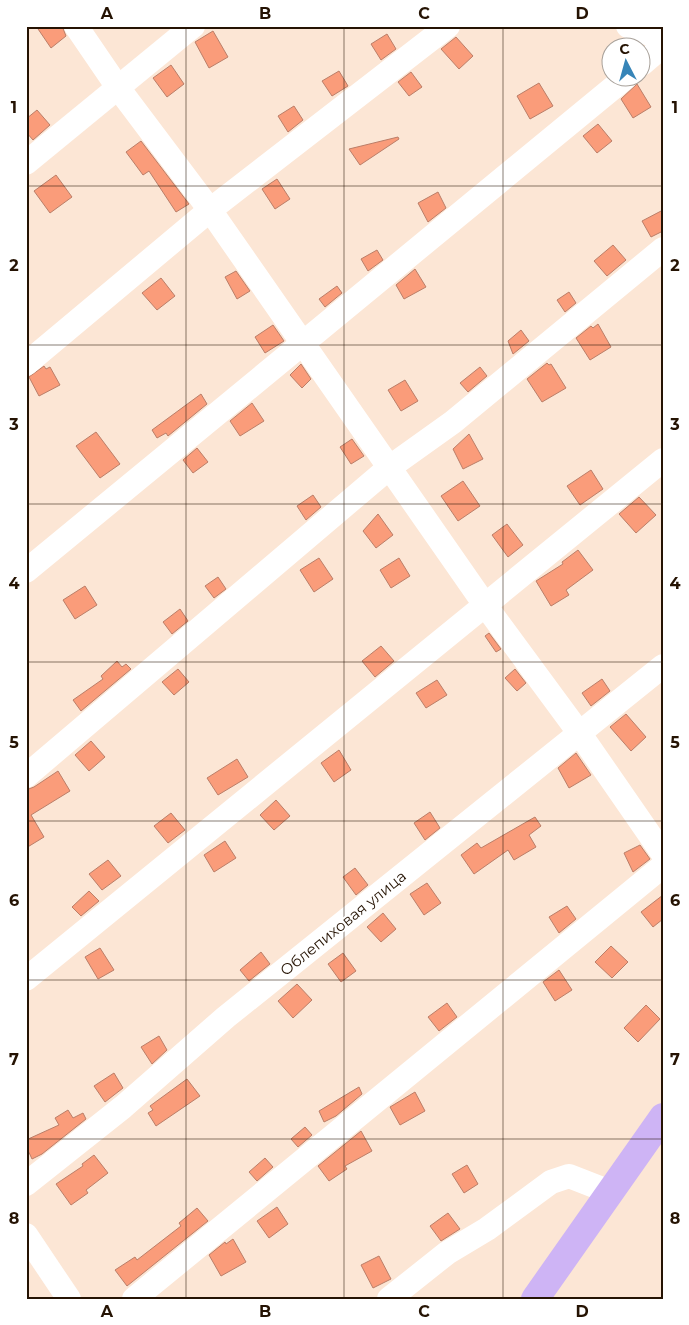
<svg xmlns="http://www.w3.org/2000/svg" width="689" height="1325" font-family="Montserrat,sans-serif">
<rect width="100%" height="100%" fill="#fce6d5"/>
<!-- building -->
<g fill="#fa9c7a" stroke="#bb7e68">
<path d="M36 26H62L66 36 51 48Z"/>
<path d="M213 31 228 57 209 68 195 42Z"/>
<path d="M387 34 396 49 381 60 371 44Z"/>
<path d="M456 37 473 56 459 69 441 49Z"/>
<path d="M171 65 184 84 167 97 153 78Z"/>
<path d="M339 71 348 86 332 96 322 81Z"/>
<path d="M411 72 422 87 409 96 398 82Z"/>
<path d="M539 83 553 106 530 119 517 96Z"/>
<path d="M637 84 651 107 633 118 621 99Z"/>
<path d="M294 106 303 120 288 132 278 116Z"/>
<path d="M37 110 50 125 33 140 26 132V119Z"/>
<path d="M598 124 612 141 597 153 583 136Z"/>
<path d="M398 137 399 139 360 165 349 149Z"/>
<path d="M141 141 189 204 176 212 149 171 143 175 126 152Z"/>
<path d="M56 175 72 197 50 213 34 191Z"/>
<path d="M277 179 290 199 275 209 262 189Z"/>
<path d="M438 192 446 208 428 222 418 203Z"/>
<path d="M663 210V231L651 237 642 221Z"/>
<path d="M613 245 626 260 607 276 594 261Z"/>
<path d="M377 250 383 260 368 271 361 259Z"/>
<path d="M415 269 426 287 404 299 396 285Z"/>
<path d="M236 271 250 291 237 299 225 277Z"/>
<path d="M161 278 175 296 157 310 142 293Z"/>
<path d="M337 286 342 293 325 307 319 299Z"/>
<path d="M569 292 576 303 565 312 557 300Z"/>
<path d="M598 324 611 347 590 360 576 338 591 326 593 328Z"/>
<path d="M273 325 284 341 265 353 255 337Z"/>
<path d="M521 330 529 341 513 354 508 341Z"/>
<path d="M547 363 549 365 551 364 566 388 542 402 527 379Z"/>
<path d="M301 364 311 379 302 388 290 375Z"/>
<path d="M44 366 46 369 50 367 60 385 39 396 29 377Z"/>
<path d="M480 367 487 376 468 392 460 383Z"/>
<path d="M405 380 418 401 401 411 388 390Z"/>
<path d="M201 394 207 404 168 436 166 433 157 438 152 430Z"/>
<path d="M252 403 264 421 240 436 230 421Z"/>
<path d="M96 432 120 464 100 478 76 446Z"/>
<path d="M469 434 483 459 463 469 453 449Z"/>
<path d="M352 439 364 456 351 464 340 447Z"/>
<path d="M197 448 208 462 193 473 183 460Z"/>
<path d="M591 470 603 489 580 505 567 486Z"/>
<path d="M463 481 480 506 458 521 441 496Z"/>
<path d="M313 495 321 507 306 520 297 506Z"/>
<path d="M639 497 656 515 636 533 619 514Z"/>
<path d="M378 514 393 535 376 548 363 531Z"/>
<path d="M507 524 523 545 508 557 492 535Z"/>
<path d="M578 550 593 570 566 590 569 595 551 606 536 581 563 564 562 562Z"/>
<path d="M319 558 333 579 314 592 300 570Z"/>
<path d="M399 558 410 576 391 588 380 570Z"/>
<path d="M218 577 226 589 214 598 205 586Z"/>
<path d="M85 586 97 605 75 619 63 600Z"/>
<path d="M180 609 188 621 172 634 163 622Z"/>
<path d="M489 633 501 649 496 652 485 636Z"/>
<path d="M381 646 394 661 375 677 362 661Z"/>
<path d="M117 661 122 667 126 664 131 669 81 711 73 700 103 679 101 676Z"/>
<path d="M178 669 189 682 174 695 162 682Z"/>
<path d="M515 669 526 683 517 691 505 678Z"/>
<path d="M602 679 610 691 591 706 582 693Z"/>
<path d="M437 680 447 695 426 708 416 693Z"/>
<path d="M626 714 646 737 631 751 610 727Z"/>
<path d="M91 741 105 757 89 771 75 755Z"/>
<path d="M339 750 351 770 334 782 321 763Z"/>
<path d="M576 753 591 775 569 788 558 768Z"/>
<path d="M237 759 248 777 218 795 207 778Z"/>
<path d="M58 771 70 791 31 815 44 837 26 848V790L34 787Z"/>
<path d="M276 800 290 816 274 830 260 815Z"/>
<path d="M430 812 440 828 425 840 414 823Z"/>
<path d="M171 813 185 830 168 843 154 826Z"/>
<path d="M535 817 541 826 529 835 536 847 514 860 508 850 474 874 461 855 477 843 481 848Z"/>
<path d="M225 841 236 858 214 872 204 855Z"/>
<path d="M640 845 650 859 633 872 624 853Z"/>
<path d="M108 860 121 876 102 890 89 874Z"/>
<path d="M355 868 368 885 356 895 343 877Z"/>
<path d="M427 883 441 903 424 915 410 894Z"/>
<path d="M89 891 99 901 81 916 72 907Z"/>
<path d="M663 895V919L653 927 641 912Z"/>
<path d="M567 906 576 919 559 933 549 917Z"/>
<path d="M383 913 396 929 381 942 367 927Z"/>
<path d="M611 946 628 962 612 978 595 962Z"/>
<path d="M100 948 114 970 98 979 85 957Z"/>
<path d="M261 952 270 964 249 981 240 970Z"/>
<path d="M343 953 356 971 341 982 328 964Z"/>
<path d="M559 970 572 990 555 1001 543 982Z"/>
<path d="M297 984 312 1000 293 1018 278 1001Z"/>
<path d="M447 1003 457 1017 439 1031 428 1017Z"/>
<path d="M646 1005 660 1019 638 1042 624 1028Z"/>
<path d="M159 1036 167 1050 152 1064 141 1047Z"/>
<path d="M114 1073 123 1088 105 1102 94 1086Z"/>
<path d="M187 1079 200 1096 156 1126 148 1113 153 1110 150 1106Z"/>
<path d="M359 1087 362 1094 336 1116 324 1122 319 1111Z"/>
<path d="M415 1092 425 1111 400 1125 390 1107Z"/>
<path d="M68 1110 73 1118 83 1113 86 1119 42 1154 32 1159 26 1146V1140L59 1125 55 1118Z"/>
<path d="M305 1127 312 1135 298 1147 291 1139Z"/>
<path d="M361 1131 372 1151 345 1166 347 1169 329 1181 318 1166Z"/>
<path d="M94 1155 108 1173 86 1190 88 1193 71 1205 56 1184 83 1166 82 1164Z"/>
<path d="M265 1158 273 1167 257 1181 249 1172Z"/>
<path d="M467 1165 478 1184 464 1193 452 1174Z"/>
<path d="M277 1207 288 1224 269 1238 257 1221Z"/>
<path d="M197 1208 208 1221 127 1286 115 1270 135 1257 137 1260 181 1226 179 1223Z"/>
<path d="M448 1213 460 1229 441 1241 430 1226Z"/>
<path d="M233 1239 246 1262 221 1276 209 1255 225 1242 226 1244Z"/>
<path d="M379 1256 391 1279 373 1288 361 1265Z"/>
</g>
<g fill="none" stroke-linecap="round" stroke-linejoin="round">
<!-- minor -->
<g stroke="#fff" stroke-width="24">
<path d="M76 26 119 89 210 210 485 605 580 734 663 854"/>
<path d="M628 26 663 39"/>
<path d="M642 64 663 46"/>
<path d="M26 163 193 26"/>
<path d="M26 364 210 210 448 26"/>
<path d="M26 571 625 78"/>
<path d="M26 776 390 467 453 422 663 249"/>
<path d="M26 979 663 460"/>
<path d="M26 1184 123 1107 226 1017 663 666"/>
<path d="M26 1235 69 1299"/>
<path d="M134 1299 663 866"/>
<path d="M389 1299 447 1253 487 1229 551 1182 569 1176 610 1192"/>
</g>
<!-- major -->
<path stroke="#ceb4f5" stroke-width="28" d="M535 1299 663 1117"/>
</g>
<!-- grid -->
<path fill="none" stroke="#251303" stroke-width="1" stroke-opacity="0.55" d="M186 26V1299M344 26V1299M503 26V1299M26 186H663M26 345H663M26 504H663M26 662H663M26 821H663M26 980H663M26 1139H663"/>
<g text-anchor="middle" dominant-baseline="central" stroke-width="4" stroke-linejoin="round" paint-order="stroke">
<!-- street labels -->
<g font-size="15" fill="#251303" stroke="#fff">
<text transform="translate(343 923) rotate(-39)">Облепиховая улица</text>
</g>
</g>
<!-- border -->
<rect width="689" height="1325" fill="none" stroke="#ffffff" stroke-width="55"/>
<!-- north arrow -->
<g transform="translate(626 62) rotate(354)"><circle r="24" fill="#ffffff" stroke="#a8a19a"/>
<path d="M0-4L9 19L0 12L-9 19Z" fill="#3785b8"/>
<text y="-8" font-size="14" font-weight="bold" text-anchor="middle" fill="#251303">С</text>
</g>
<rect x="28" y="28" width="634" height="1270" fill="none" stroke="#251303" stroke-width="2"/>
<g font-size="16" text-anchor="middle" font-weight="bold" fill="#251303">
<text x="107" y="19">A</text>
<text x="265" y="19">B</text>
<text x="424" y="19">C</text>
<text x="582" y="19">D</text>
<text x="14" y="113">1</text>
<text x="675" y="113">1</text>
<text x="14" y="271">2</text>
<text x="675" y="271">2</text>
<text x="14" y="430">3</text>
<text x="675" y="430">3</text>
<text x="14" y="589">4</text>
<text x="675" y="589">4</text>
<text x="14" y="748">5</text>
<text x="675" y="748">5</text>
<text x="14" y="906">6</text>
<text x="675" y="906">6</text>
<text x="14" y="1065">7</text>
<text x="675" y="1065">7</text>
<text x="14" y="1224">8</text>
<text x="675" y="1224">8</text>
<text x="107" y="1317">A</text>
<text x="265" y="1317">B</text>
<text x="424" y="1317">C</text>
<text x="582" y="1317">D</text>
</g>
</svg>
